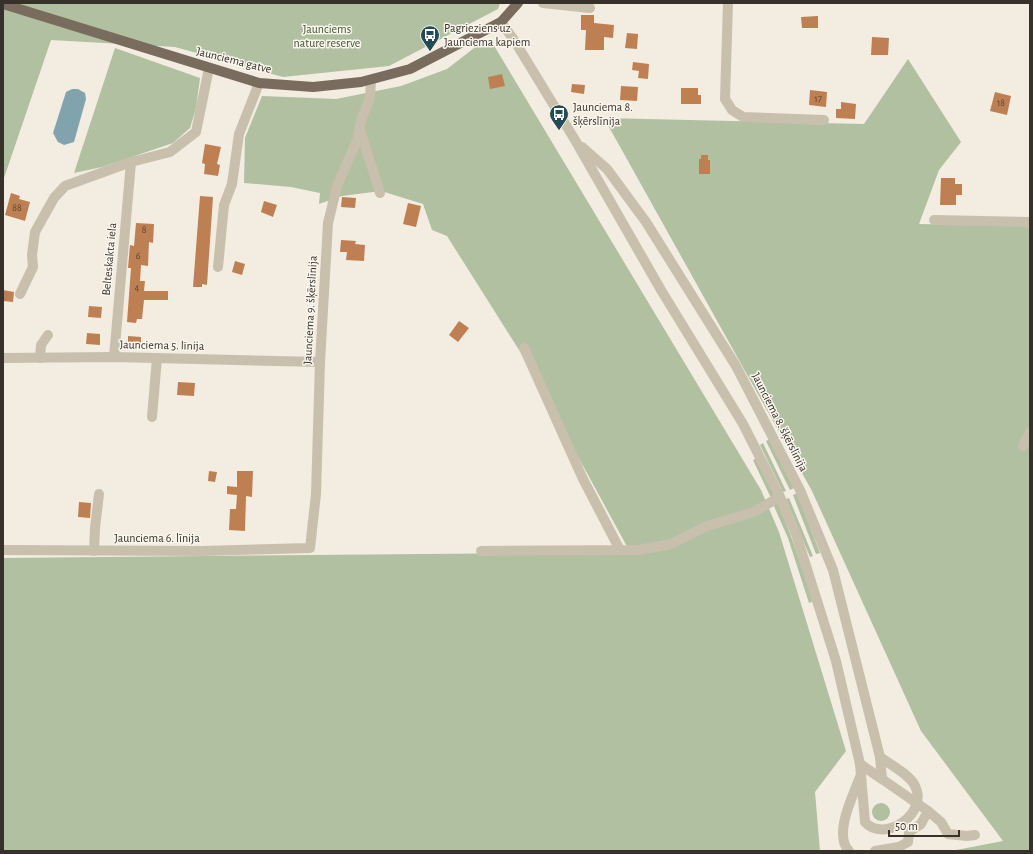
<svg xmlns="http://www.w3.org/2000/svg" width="1033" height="854" font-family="'Alegreya Sans',sans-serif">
<rect width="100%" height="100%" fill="#f2ede0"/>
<!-- green -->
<g fill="#b0c0a1">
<path d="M3 3H500L498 9 389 66 283 77 175 47 51 40 3 181Z"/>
<path d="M493 44 761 490 779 532 846 751 815 792 820 851H3V558L630 552 526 361 447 236 432 230 423 204 381 191 342 196 319 204 320 193 291 187 244 183 245 138 262 96 336 99 401 86 447 69 478 45Z"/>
<path d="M115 48 200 78 196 108 190 128 173 143 102 167 74 173Z"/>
<path d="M908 59 961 142 939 170 919 224 1028 226 1030 231V851H951L1003 841 921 731 812 491 604 118 864 124Z"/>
<path d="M770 439 794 488 790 490 766 441Z"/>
<path d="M763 443 786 491 783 492 760 445Z"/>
<path d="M757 458 775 497 771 498 753 460Z"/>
<path d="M797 493 820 553 816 554 793 495Z"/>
<path d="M789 498 813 556 810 557 786 499Z"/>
<path d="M777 501 791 536 813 601 809 603 788 538 773 504Z"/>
<circle cx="881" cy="812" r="9"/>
</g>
<!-- water -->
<path fill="#81a3ad" d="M72 89H78L85 93 86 99 74 142 64 145 58 142 53 133 66 92Z"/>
<!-- building -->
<g fill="#be8052">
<path d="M581 15H594V23L614 25 613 38 604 37V50H585L586 30H581Z"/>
<path d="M818 16V28H802L801 17Z"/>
<path d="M627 33 638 34 637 49 625 48Z"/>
<path d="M872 37 889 38 888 55H871Z"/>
<path d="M633 62 649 64 648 79 638 78 639 71 632 70Z"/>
<path d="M502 74 505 86 490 89 488 77Z"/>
<path d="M572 84 585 85 584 94 571 92Z"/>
<path d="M621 86 638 87 637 101 620 100Z"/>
<path d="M681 88H698V95H701V104H681Z"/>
<path d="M810 90 827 92 826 107 809 105Z"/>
<path d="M995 92 1011 96 1007 115 990 111Z"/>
<path d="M841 102 856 104 855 119 836 118V109H841Z"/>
<path d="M205 144 221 147 217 164 220 165 218 176 204 174 205 164 202 163Z"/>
<path d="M701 155H708V160H710V174H699V159H701Z"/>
<path d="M941 178H955V184H962V195H956V205H940Z"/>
<path d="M11 193 20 196 19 199 30 202 25 221 5 215Z"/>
<path d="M200 196 213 197 207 285 202 284V287H193Z"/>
<path d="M342 197 356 198 355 208 341 207Z"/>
<path d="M264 201 277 205 273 217 261 212Z"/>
<path d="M408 203 421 206 416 227 403 224Z"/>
<path d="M136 223 154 224 153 243 149 242 148 266 141 265 140 281H145L144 291H168V300H144L142 319H137L136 323 127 322 131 268H128L130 245 134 246Z"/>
<path d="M341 240 356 241 355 244 365 245 364 261 346 260 347 252H340Z"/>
<path d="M235 261 245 264 242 275 232 272Z"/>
<path d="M3 290 14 292 13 302 3 301Z"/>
<path d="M89 306 102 307 101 318 88 317Z"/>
<path d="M459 321 469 328 458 342 449 335Z"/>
<path d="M87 333 100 334V345L86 344Z"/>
<path d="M128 336 141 337V346H136V348L128 347Z"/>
<path d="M178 382 195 383 194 396 177 395Z"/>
<path d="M209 471 217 472 215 482 208 481Z"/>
<path d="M237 471H253L252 497 246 496 245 531 229 530 230 509H236L237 495 227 494V486L237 487Z"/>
<path d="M79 502 91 503 90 518 78 517Z"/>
</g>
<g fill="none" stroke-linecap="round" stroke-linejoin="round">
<!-- minor -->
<g stroke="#c9bfad" stroke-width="10">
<path d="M543 3 590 8"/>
<path d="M728 3 725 99 732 110 743 117 824 120"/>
<path d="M501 22 514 40 575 140 661 290 743 424 780 497 796 534 836 661 860 764 865 822C884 844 931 813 914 784 907 773 891 765 880 757"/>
<path d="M360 130 380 193"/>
<path d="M582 147 607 169 646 222 736 366 800 490 833 570 880 757 882 779 928 811 921 824 909 832 908 842 899 847 875 851"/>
<path d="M934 220 1030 222"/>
<path d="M218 267 224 205 232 184 239 134 259 83"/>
<path d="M20 294 33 267 32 255 35 232 54 198 65 186 131 162 170 152 196 132 209 68"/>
<path d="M524 348 583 479 620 550"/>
<path d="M114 357 131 162"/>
<path d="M3 358 114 357 320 362"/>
<path d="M40 358 41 345 48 335"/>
<path d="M152 417 157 358"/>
<path d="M1023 446 1030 432"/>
<path d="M3 550 202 551 310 548 316 494 320 362 328 223 337 186 358 138 361 120 370 98 371 80"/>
<path d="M94 551 95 528 99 494"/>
<path d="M481 551 638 550 671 544 707 526 754 512 776 499"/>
<path d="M860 764 882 779"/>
<path d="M928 811 941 822 948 834 967 836 975 835"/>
<path d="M849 851C833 834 853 796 860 777"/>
</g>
<!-- major -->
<path stroke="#796b5d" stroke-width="10" d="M3 4 259 83 313 87 361 82 410 69 501 22 518 3"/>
</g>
<!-- icons -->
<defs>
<symbol id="bus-pin" viewBox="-11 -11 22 30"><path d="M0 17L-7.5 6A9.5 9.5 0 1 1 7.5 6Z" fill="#234a57" stroke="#f9f6ed"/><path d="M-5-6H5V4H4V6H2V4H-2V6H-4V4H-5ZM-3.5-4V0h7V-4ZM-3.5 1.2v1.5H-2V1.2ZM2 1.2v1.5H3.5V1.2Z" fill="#fff"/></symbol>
</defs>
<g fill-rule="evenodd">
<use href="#bus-pin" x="419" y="24" width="22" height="30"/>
<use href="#bus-pin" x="548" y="103" width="22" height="30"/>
</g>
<g text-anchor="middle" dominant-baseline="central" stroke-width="3" stroke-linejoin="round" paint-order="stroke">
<!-- number labels -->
<g font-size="10" fill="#5a4535">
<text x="818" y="99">17</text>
<text x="1001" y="103">18</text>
<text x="17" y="208">88</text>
<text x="144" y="230">8</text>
<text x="138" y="256">6</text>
<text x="137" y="288">4</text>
</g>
<!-- poi labels -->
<g font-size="12" fill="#38312b" stroke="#f9f6ed" text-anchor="start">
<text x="444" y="28">Pagrieziens uz<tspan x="444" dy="14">Jaunciema kapiem</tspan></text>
<text x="573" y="107">Jaunciema 8.<tspan x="573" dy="14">šķērslīnija</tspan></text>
</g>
<!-- park labels -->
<g font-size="12" fill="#415530" stroke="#f9f6ed">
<text x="327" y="29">Jaunciems<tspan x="327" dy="14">nature reserve</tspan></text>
</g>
<!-- street labels -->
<g font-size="12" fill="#38312b" stroke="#f9f6ed">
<text transform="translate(234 60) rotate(14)">Jaunciema gatve</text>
<text transform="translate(109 259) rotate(-85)">Belteskakta iela</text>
<text transform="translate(310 310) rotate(-87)">Jaunciema 9. šķērslīnija</text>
<text transform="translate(162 345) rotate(1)">Jaunciema 5. līnija</text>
<text transform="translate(780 422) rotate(63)">Jaunciema 8. šķērslīnija</text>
<text x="157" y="538">Jaunciema 6. līnija</text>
</g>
</g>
<!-- border -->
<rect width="1033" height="854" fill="none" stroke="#38312b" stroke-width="8"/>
<!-- scale -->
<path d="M889 830v6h70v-6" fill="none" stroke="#38312b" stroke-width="2"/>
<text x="895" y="830" font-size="12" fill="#38312b" stroke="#f9f6ed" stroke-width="3" paint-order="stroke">50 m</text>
</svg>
